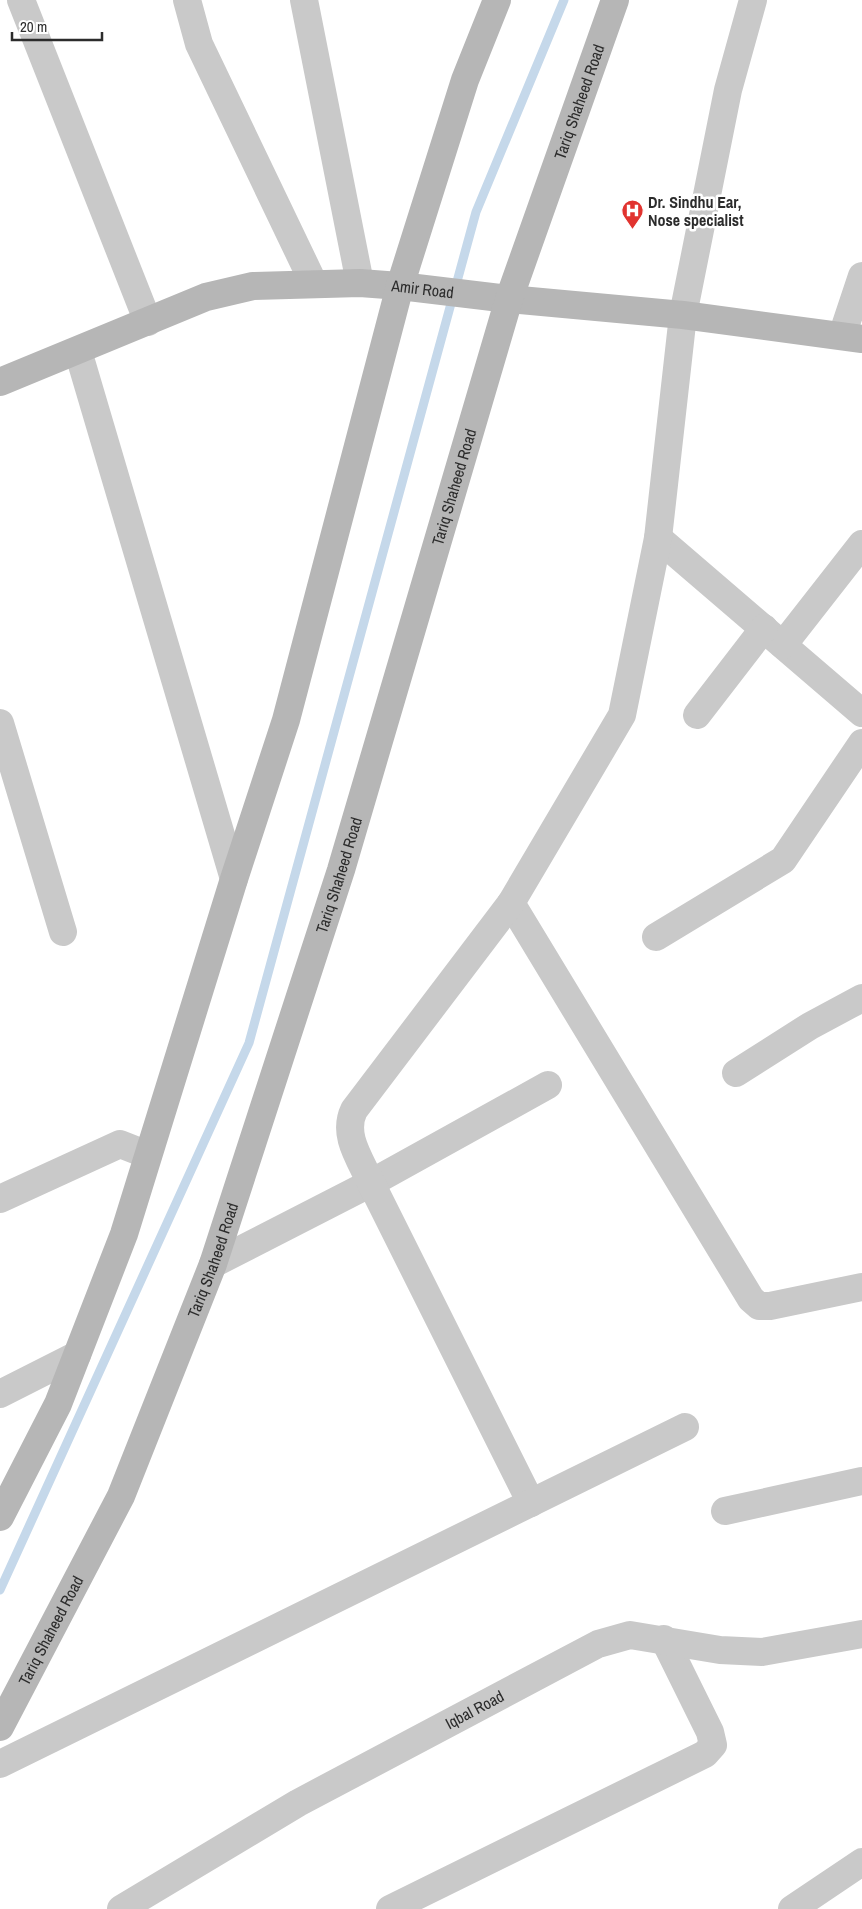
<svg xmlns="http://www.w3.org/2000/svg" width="862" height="1909" font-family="'Archivo Narrow',sans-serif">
<rect width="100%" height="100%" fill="#fff"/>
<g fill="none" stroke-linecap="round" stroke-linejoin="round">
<!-- stream -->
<path stroke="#c5d8ea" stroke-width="9" d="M0 1590 249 1043 476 212 564 0"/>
<!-- minor -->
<g stroke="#c9c9c9" stroke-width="28">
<path d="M21 0 148 322"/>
<path d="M187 0 199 44 314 284"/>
<path d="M304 0 360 283"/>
<path d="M842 336 862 276"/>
<path d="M78 351 234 879"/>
<path d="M658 538 862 713"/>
<path d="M783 645 862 544"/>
<path d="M697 715 764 628"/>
<path d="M0 723 63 932"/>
<path d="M511 903 751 1299 759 1306H770L862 1287"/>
<path d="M656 937 783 860 862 743"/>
<path d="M736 1073 810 1026 862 998"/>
<path d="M0 1199 120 1144 148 1155"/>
<path d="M213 1264 371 1183 548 1085"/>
<path d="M0 1394 77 1355"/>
<path d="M531 1503 371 1183C360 1159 342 1135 354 1110L511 903 622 715 658 538 683 315 728 90 753 0"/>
<path d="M725 1511 862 1481"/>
<path d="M0 1764 685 1427"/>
<path d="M390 1909 705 1754 713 1745 710 1732 664 1639"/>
<path d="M792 1909 862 1862"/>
</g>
<!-- tertiary -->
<path stroke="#c9c9c9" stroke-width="28" id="s1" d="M121 1909 298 1803 598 1644 630 1635 720 1650 762 1652 862 1634"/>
<!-- secondary -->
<g stroke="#b6b6b6" stroke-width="28">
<path id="s2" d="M0 382 206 297 253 286 360 283 400 286 509 299 683 315 862 339"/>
<path d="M0 1517 58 1404 124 1234 234 879 286 720 400 286 465 80 497 0"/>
<path id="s3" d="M0 1727 121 1496 213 1264 341 870 509 299 615 0"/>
</g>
</g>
<!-- icons -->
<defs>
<symbol id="hospital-pin" viewBox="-11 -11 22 30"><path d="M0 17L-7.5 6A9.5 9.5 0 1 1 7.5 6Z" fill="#e1332f" stroke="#fff"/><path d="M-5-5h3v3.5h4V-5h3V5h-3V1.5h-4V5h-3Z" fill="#fff"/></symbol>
</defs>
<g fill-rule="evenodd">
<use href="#hospital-pin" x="620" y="198" width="25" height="34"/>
</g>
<g text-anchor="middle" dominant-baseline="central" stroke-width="5" stroke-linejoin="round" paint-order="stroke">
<!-- street labels -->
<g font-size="16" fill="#2c2c2c" stroke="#fff">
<text stroke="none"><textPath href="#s3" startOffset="1729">Tariq Shaheed Road</textPath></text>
<text stroke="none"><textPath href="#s2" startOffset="441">Amir Road</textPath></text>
<text stroke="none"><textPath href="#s3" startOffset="1324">Tariq Shaheed Road</textPath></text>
<text stroke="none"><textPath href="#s3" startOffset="919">Tariq Shaheed Road</textPath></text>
<text stroke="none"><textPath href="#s3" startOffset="514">Tariq Shaheed Road</textPath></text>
<text stroke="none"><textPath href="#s3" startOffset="109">Tariq Shaheed Road</textPath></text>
<text stroke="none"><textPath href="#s1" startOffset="406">Iqbal Road</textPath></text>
</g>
<!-- poi labels -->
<g font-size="16" font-weight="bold" fill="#2c2c2c" stroke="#fff" text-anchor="start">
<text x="648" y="202">Dr. Sindhu Ear,<tspan x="648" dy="18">Nose specialist</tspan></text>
</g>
</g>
<!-- scale -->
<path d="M12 32v8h90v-8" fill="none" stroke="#2c2c2c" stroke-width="2.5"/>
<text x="20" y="32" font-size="15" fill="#2c2c2c" stroke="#ffffff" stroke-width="4" paint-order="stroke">20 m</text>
</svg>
